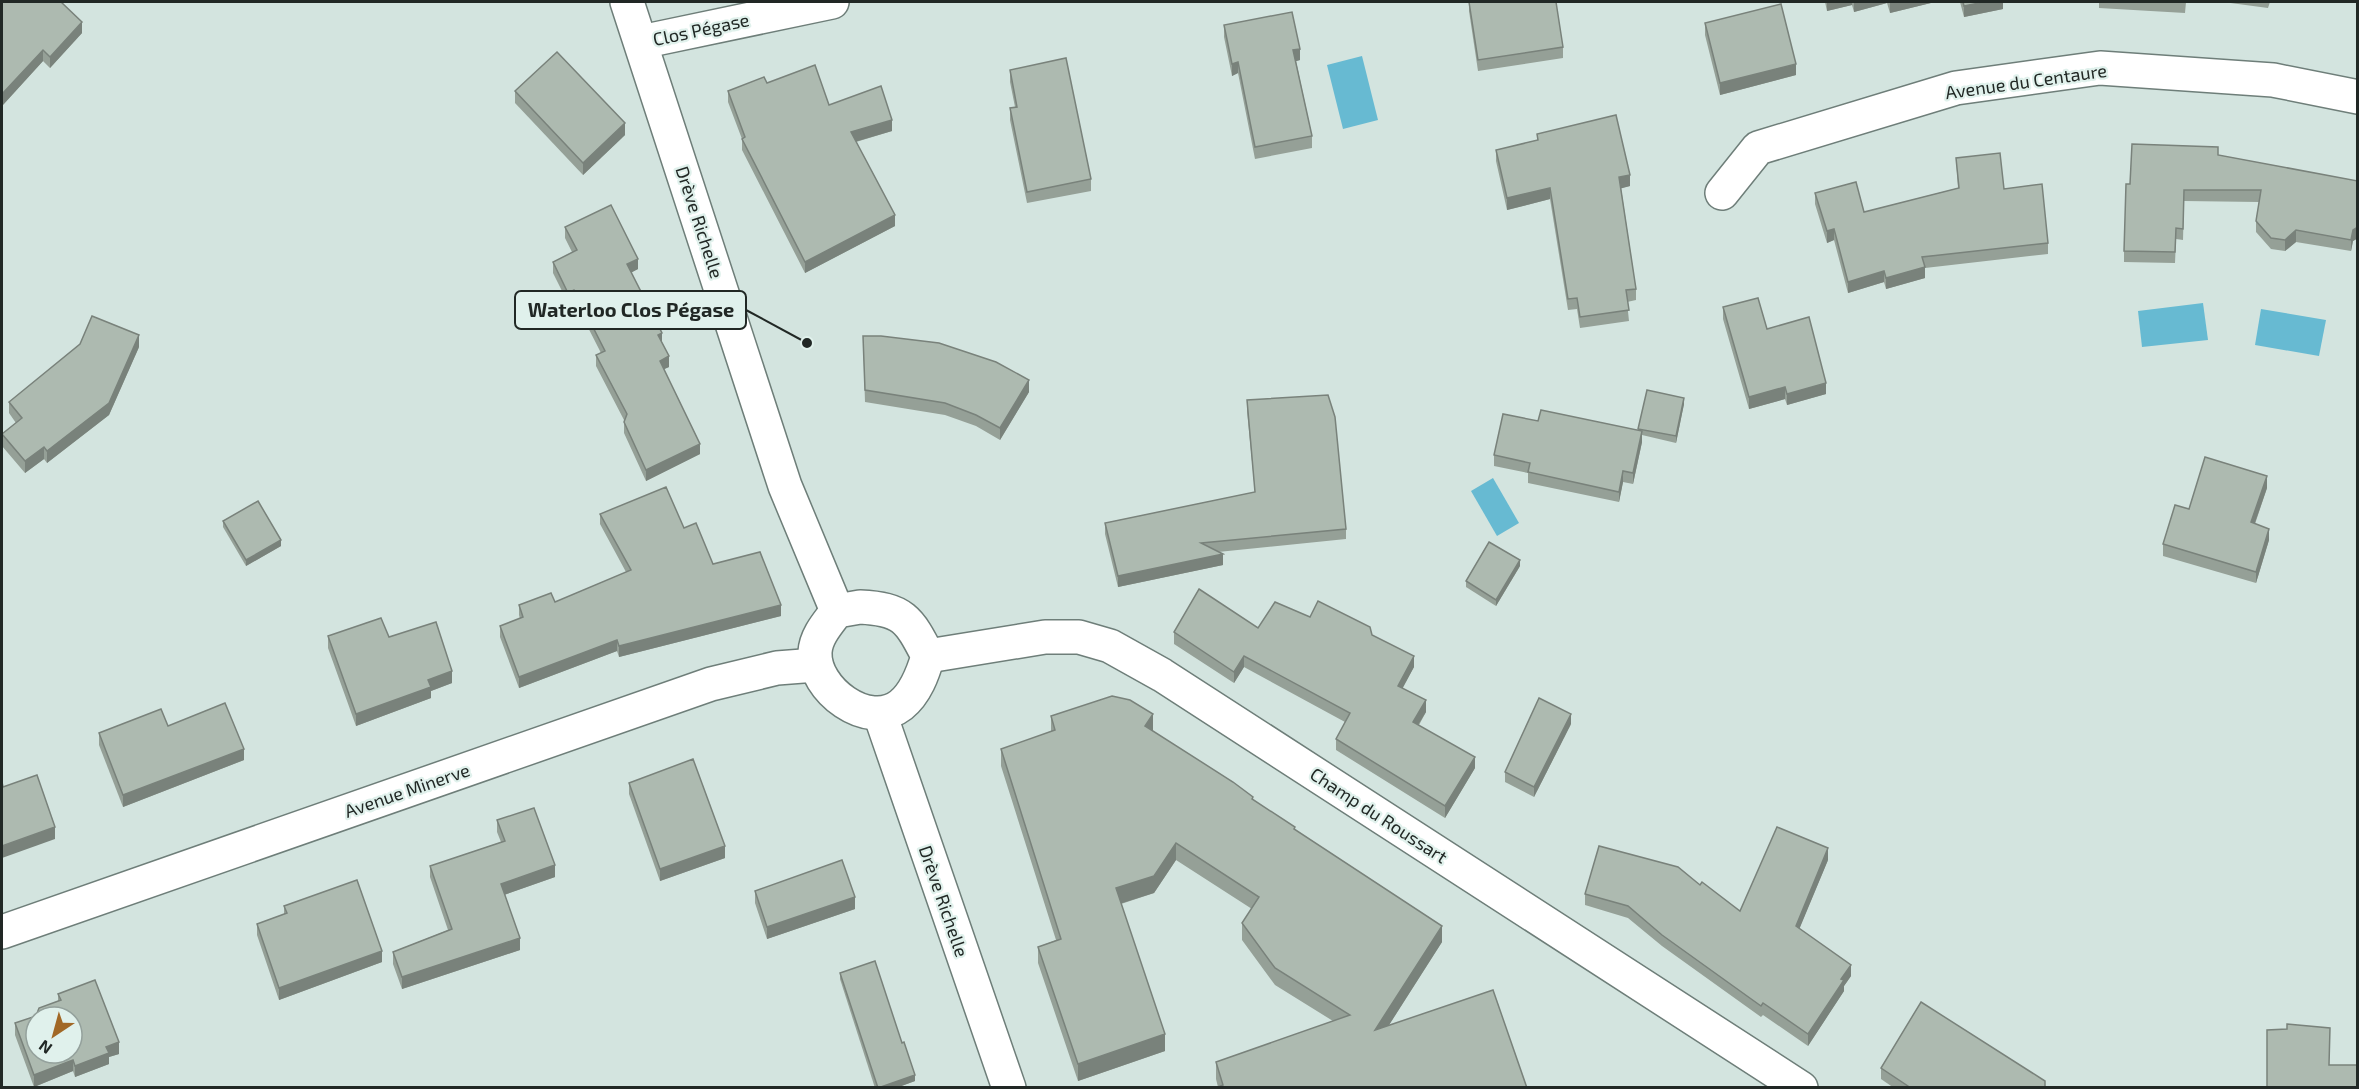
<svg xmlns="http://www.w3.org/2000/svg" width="2359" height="1089" font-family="'Exo 2',sans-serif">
<rect width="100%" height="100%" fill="#d3e4df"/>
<!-- water -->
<g fill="#67bad2">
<path d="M1362 56 1378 120 1343 129 1327 65Z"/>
<path d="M2203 303 2208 340 2142 347 2138 311Z"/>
<path d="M2261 309 2326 320 2319 356 2255 345Z"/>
<path d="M1493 478 1519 523 1497 536 1471 491Z"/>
</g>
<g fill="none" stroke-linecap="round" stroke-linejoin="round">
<defs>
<g id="minor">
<path d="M641 42 832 2"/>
<path d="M1722 193 1758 148 1956 88 2100 68 2273 80 2358 97"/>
<path d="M928 656 1045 637H1079L1110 646 1162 675 1801 1088"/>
<path d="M2 932 711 684 777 668 816 665"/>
</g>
<g id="tertiary">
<path d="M627 2 785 486 837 611"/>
<path d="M860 607C903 609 909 619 928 656 923 673 916 693 901 705 868 731 813 689 815 652 816 636 828 623 837 611Z"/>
<path d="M880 714 1009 1088"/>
</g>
</defs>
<!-- minor casing -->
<use href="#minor" stroke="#6e7e79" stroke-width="36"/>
<!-- tertiary casing -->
<use href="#tertiary" stroke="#6e7e79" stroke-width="36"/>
<!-- minor -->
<use href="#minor" stroke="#fff" stroke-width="33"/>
<!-- tertiary -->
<use href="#tertiary" stroke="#fff" stroke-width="33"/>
</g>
<!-- wall -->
<g fill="#95a097">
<path d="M2 2 82 33 50 68 43 61 2 106Z"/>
<path d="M1469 2 1563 47V58L1478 71 1469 11Z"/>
<path d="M1825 2H1935L1890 13 1887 3 1854 12 1852 5 1827 11Z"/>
<path d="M1960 2H2003V9L1964 17Z"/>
<path d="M2099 2H2186L2185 13 2099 8Z"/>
<path d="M2223 2H2270L2268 8Z"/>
<path d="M1705 23 1796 75 1720 95 1705 35Z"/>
<path d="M1224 25 1300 60 1296 61 1312 136V148L1255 159 1238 73 1232 76 1224 37Z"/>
<path d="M1010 70 1091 179V191L1027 203 1010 120V108L1015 107 1010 82Z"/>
<path d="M767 83 829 105 892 131 856 142 895 226 805 273 742 150V139L728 102V91Z"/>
<path d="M515 91 625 135 583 175 515 103Z"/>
<path d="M1537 134 1630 186 1621 188 1636 289V300L1627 302 1629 321 1580 328 1577 309 1568 310 1550 199 1507 210 1496 161V150L1537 140Z"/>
<path d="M2218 155 2358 181V238L2353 241 2351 251 2296 242 2285 251 2271 249 2256 232V221L2259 202 2184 201 2183 240 2176 239 2175 263 2124 262V251L2130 184Z"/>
<path d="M1956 158 2004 189 2048 243V254L1925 268V278L1886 289 1884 282 1848 293 1834 240 1827 243 1815 204V193L1864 212 1958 188Z"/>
<path d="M565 227 638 269 631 272 662 343 669 367 664 369 700 454 646 481 624 433V420L596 366V355L601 353 574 300 568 303 553 273V262L572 252 565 238Z"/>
<path d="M1723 307 1767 329 1826 394 1787 405 1785 399 1749 409 1723 319Z"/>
<path d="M863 336 1029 392 1000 440 976 426 945 415 865 402Z"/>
<path d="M139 347 109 415 47 463 44 459 25 473 2 446V434L16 423 9 413V402Z"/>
<path d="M1247 400 1346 529V539L1218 552 1223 565 1118 587 1105 534V523L1255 492 1247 411Z"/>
<path d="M1684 404 1676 443 1642 435V442L1633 484 1623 482 1619 502 1528 483V473L1494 466V455L1538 421 1638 430V429Z"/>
<path d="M2267 488 2255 524 2269 540 2256 583 2163 556V544L2189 509Z"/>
<path d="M600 514 684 528 713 564 781 616 619 657 617 651 519 688 500 637V626L520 619 519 615V605L555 602 626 572 600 524Z"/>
<path d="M223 521 281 546 246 566 223 527Z"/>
<path d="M1520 566 1496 606 1466 587V581Z"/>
<path d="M1310 617 1372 635 1414 667 1402 688 1426 712 1419 725 1475 768 1445 818 1336 750V739L1345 722 1244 667 1234 683 1174 644V632L1258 628Z"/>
<path d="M328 636 389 637 452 683 431 691V698L356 726 328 648Z"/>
<path d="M1051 716 1253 800 1295 830 1442 942 1389 1025 1218 1087 1216 1079V1062L1333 1021 1275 985 1242 940V923L1252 909 1176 860 1154 893 1121 904 1165 1051 1078 1081 1038 963V947L1056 940 1001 766V749L1051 732Z"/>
<path d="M1571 724 1534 797 1505 782V772Z"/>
<path d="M168 726 244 760 123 807 99 745V733Z"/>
<path d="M629 783 725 858 660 881 629 794Z"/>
<path d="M497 820 555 877 504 895 520 950 402 989 393 964V952L448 930 430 877V866L501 842 497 832Z"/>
<path d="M1828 860 1799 929 1851 976 1844 986V991L1808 1046 1763 1015 1761 1017 1662 946 1628 918 1585 905V894L1700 885 1740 911Z"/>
<path d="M755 891 855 909 767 939 755 903Z"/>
<path d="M284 906 382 962 279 1000 257 935V924L284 914Z"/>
<path d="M840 973 902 1043 915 1081 896 1088H875L840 979Z"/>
<path d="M58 994 119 1054 109 1057V1064L75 1077 73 1071 34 1087 15 1035V1023L36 1016 58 1001Z"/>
<path d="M1881 1068 2045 1088H1894L1881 1079Z"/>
</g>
<!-- shaded-wall -->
<g fill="#79827b">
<path d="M1827 2H1852V5L1827 11Z"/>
<path d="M1854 2H1887V3L1854 12Z"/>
<path d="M1890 2H1935L1890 13Z"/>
<path d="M1984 2H2003V9L1964 17V6Z"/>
<path d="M82 22V33L50 68V57Z"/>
<path d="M1300 49V60L1293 62V50Z"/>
<path d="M43 50V61L2 106V94Z"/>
<path d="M1238 62V73L1232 76V64Z"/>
<path d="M1796 64V75L1720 95V83Z"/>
<path d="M892 120V131L851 143V132Z"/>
<path d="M625 123V135L583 175V163Z"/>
<path d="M1630 175V186L1619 189V177Z"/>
<path d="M1550 188V199L1507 210V198Z"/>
<path d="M895 215V226L805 273V262Z"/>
<path d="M2358 227V238L2353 241 2351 251V240L2353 230Z"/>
<path d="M1834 229V240L1827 243V231Z"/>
<path d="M2296 230V242L2285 251V240Z"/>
<path d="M638 259V269L627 275V264Z"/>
<path d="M1925 267V278L1886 289V278Z"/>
<path d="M1884 271V282L1848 293V282Z"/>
<path d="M574 290V300L568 303V293Z"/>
<path d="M662 333V343L658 335Z"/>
<path d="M139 335V347L109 415 47 463V451Z"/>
<path d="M669 356V367L660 371V361Z"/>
<path d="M1029 380V392L1000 440V428Z"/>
<path d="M1826 383V394L1787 405V394Z"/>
<path d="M1785 387V399L1749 409V397Z"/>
<path d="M1684 398V404L1676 443V436Z"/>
<path d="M1642 431V442L1633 484V473Z"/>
<path d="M700 444V454L646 481V470Z"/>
<path d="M44 447V459L25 473V461Z"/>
<path d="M1623 471V482L1619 502V492Z"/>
<path d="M2267 476V488L2251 534V522Z"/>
<path d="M2269 529V540L2256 583V572Z"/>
<path d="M281 540V546L246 566V560Z"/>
<path d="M1223 554V565L1118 587V576Z"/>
<path d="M1520 560V566L1496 606V600Z"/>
<path d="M781 605V616L619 657V646Z"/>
<path d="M617 640V651L519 688V677Z"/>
<path d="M1244 656V667L1234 683V672Z"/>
<path d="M1414 656V667L1398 697V686Z"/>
<path d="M452 671V683L431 691V698L356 726V714L428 680Z"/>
<path d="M1426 700V712L1413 733V722Z"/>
<path d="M1153 714V731L1145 726Z"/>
<path d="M1571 714V724L1534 797V787Z"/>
<path d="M244 749V760L123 807V795Z"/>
<path d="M1475 757V768L1445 818V806Z"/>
<path d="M55 827V839L2 858V846Z"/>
<path d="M1176 843V860L1154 893 1116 905V888Z"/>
<path d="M725 846V858L660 881V869Z"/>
<path d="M1828 848V860L1796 937V926Z"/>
<path d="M555 865V877L501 896V884Z"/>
<path d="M855 897V909L767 939V927Z"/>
<path d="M1442 926V942L1375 1047V1030Z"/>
<path d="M520 938V950L402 989V977Z"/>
<path d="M382 951V962L279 1000V988Z"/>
<path d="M1851 965V976L1844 986V991L1808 1046V1034L1841 979Z"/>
<path d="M1165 1034V1051L1078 1081V1064Z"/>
<path d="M119 1042V1054L109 1057V1064L75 1077V1066L106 1047Z"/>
<path d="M73 1060V1071L34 1087V1075Z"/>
<path d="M915 1075V1081L896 1088H878Z"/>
</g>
<!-- building -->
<g fill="#adbab0" stroke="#79827b" stroke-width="1.5" fill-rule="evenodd">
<path d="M2 2H61L82 22 50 57 43 50 2 94Z"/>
<path d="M1469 2H1556L1563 47 1478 60Z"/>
<path d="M1963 2H1984L1964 6Z"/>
<path d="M1781 4 1796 64 1720 83 1705 23Z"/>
<path d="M1292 12 1300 49 1293 50 1312 136 1255 147 1238 62 1232 64 1224 25Z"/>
<path d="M557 52 625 123 583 163 515 91Z"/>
<path d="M1066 58 1091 179 1027 192 1010 108 1017 107 1010 70Z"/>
<path d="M815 65 829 105 881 86 892 120 851 132 895 215 805 262 742 139 745 137 728 91 764 77 767 83Z"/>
<path d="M1616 115 1630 175 1619 177 1636 289 1626 290 1629 310 1580 317 1577 298 1568 299 1550 188 1507 198 1496 150 1538 140 1537 134Z"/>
<path d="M2132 144 2218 147V155L2358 181V227L2353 230 2351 240 2296 230 2285 240 2271 238 2256 221 2261 190H2184L2183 229 2176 228 2175 252 2124 251 2126 184H2130Z"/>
<path d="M2000 153 2004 189 2042 184 2048 243 1922 257 1925 267 1886 278 1884 271 1848 282 1834 229 1827 231 1815 193 1856 182 1864 212 1959 188 1956 158Z"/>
<path d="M611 205 638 259 627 264 662 333 658 335 669 356 660 361 700 444 646 470 624 422 627 414 596 355 605 351 574 290 568 293 553 262 577 250 565 227Z"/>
<path d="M1758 298 1767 329 1809 317 1826 383 1787 394 1785 387 1749 397 1723 307Z"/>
<path d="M92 316 139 335 109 403 47 451 44 447 25 461 2 434 22 418 9 402 80 344Z"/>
<path d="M863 336H881L939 343 996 362 1029 380 1000 428 976 415 945 403 865 390Z"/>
<path d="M1647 390 1684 398 1676 436 1638 429Z"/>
<path d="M1328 395 1335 417 1346 529 1201 543 1223 554 1118 576 1105 523 1255 492 1247 400Z"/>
<path d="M1541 410 1642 431 1633 473 1623 471 1619 492 1528 472 1530 463 1494 455 1503 414 1538 421Z"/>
<path d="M2205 457 2267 476 2251 522 2269 529 2256 572 2163 544 2175 505 2189 509Z"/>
<path d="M666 487 684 528 696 523 713 564 760 552 781 605 619 646 617 640 519 677 500 626 523 617 519 605 551 593 555 602 631 570 600 514Z"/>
<path d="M258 501 281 540 246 560 223 521Z"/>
<path d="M1489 542 1520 560 1496 600 1466 581Z"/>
<path d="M1199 589 1258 628 1275 602 1310 617 1318 601 1370 627 1372 635 1414 656 1398 686 1426 700 1413 722 1475 757 1445 806 1336 739 1350 713 1244 656 1234 672 1174 632Z"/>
<path d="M381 618 389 637 436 622 452 671 428 680 431 687 356 714 328 636Z"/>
<path d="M1112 696 1130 700 1153 714 1145 726 1233 782 1253 797 1252 799 1295 827 1294 829 1442 926 1375 1030 1493 990 1527 1088H1216L1223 1085 1216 1062 1350 1015 1275 968 1242 923 1259 897 1176 843 1154 876 1116 888 1165 1034 1078 1064 1038 947 1061 939 1001 749 1055 730 1051 716Z"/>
<path d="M1539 698 1571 714 1534 787 1505 772Z"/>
<path d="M225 703 244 749 123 795 99 733 161 709 168 726Z"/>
<path d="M693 759 725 846 660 869 629 783Z"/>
<path d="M37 775 55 827 2 846V782L3 787Z"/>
<path d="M534 808 555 865 501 884 520 938 402 977 393 952 452 929 430 866 505 841 497 820Z"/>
<path d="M1777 827 1828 848 1796 926 1851 965 1841 979 1844 980 1808 1034 1763 1003 1761 1006 1662 935 1628 906 1585 894 1599 846 1678 867 1700 885 1702 882 1740 911Z"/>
<path d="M842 860 855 897 767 927 755 891Z"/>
<path d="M357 880 382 951 279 988 257 924 287 913 284 906Z"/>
<path d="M875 961 902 1043 904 1042 915 1075 878 1088 840 973Z"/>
<path d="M95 980 119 1042 106 1047 109 1053 75 1066 73 1060 34 1075 15 1023 36 1016 39 1008 61 1000 58 994ZM36 1017H72V1053H36Z"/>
<path d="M1921 1002 2045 1081V1088H1911L1881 1068Z"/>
<path d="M2287 1024 2330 1028 2329 1065H2358V1088H2267V1030L2287 1029Z"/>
</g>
<g text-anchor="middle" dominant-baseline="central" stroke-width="4.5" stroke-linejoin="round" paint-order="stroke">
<!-- street labels -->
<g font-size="18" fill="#212825" stroke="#e0f1ec">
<text transform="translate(701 29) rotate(-12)">Clos Pégase</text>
<text transform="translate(2026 81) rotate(-8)">Avenue du Centaure</text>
<text transform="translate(700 222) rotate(72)">Drève Richelle</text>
<text transform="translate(407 790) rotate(-19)">Avenue Minerve</text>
<text transform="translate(1379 815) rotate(33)">Champ du Roussart</text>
<text transform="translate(944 901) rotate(71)">Drève Richelle</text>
</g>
</g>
<!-- callouts -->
<path fill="none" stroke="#212825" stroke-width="2" d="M807 343L746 310"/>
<circle fill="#212825" stroke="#e0f1ec" stroke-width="2" cx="807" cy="343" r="6"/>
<rect fill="#e0f1ec" stroke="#212825" stroke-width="2" x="515" y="291" width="231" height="38" rx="6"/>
<g font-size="20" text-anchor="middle" font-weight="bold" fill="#212825">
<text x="631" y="317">Waterloo Clos Pégase</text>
</g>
<!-- border -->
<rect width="2359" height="1089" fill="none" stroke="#212825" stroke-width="6"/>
<!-- north arrow -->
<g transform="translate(54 1035) rotate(216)"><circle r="28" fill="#e0f1ec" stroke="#94a19c" stroke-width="1.5"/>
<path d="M0-4.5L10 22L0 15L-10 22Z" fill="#a16826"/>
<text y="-9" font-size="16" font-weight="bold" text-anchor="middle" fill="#212825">N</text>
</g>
</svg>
